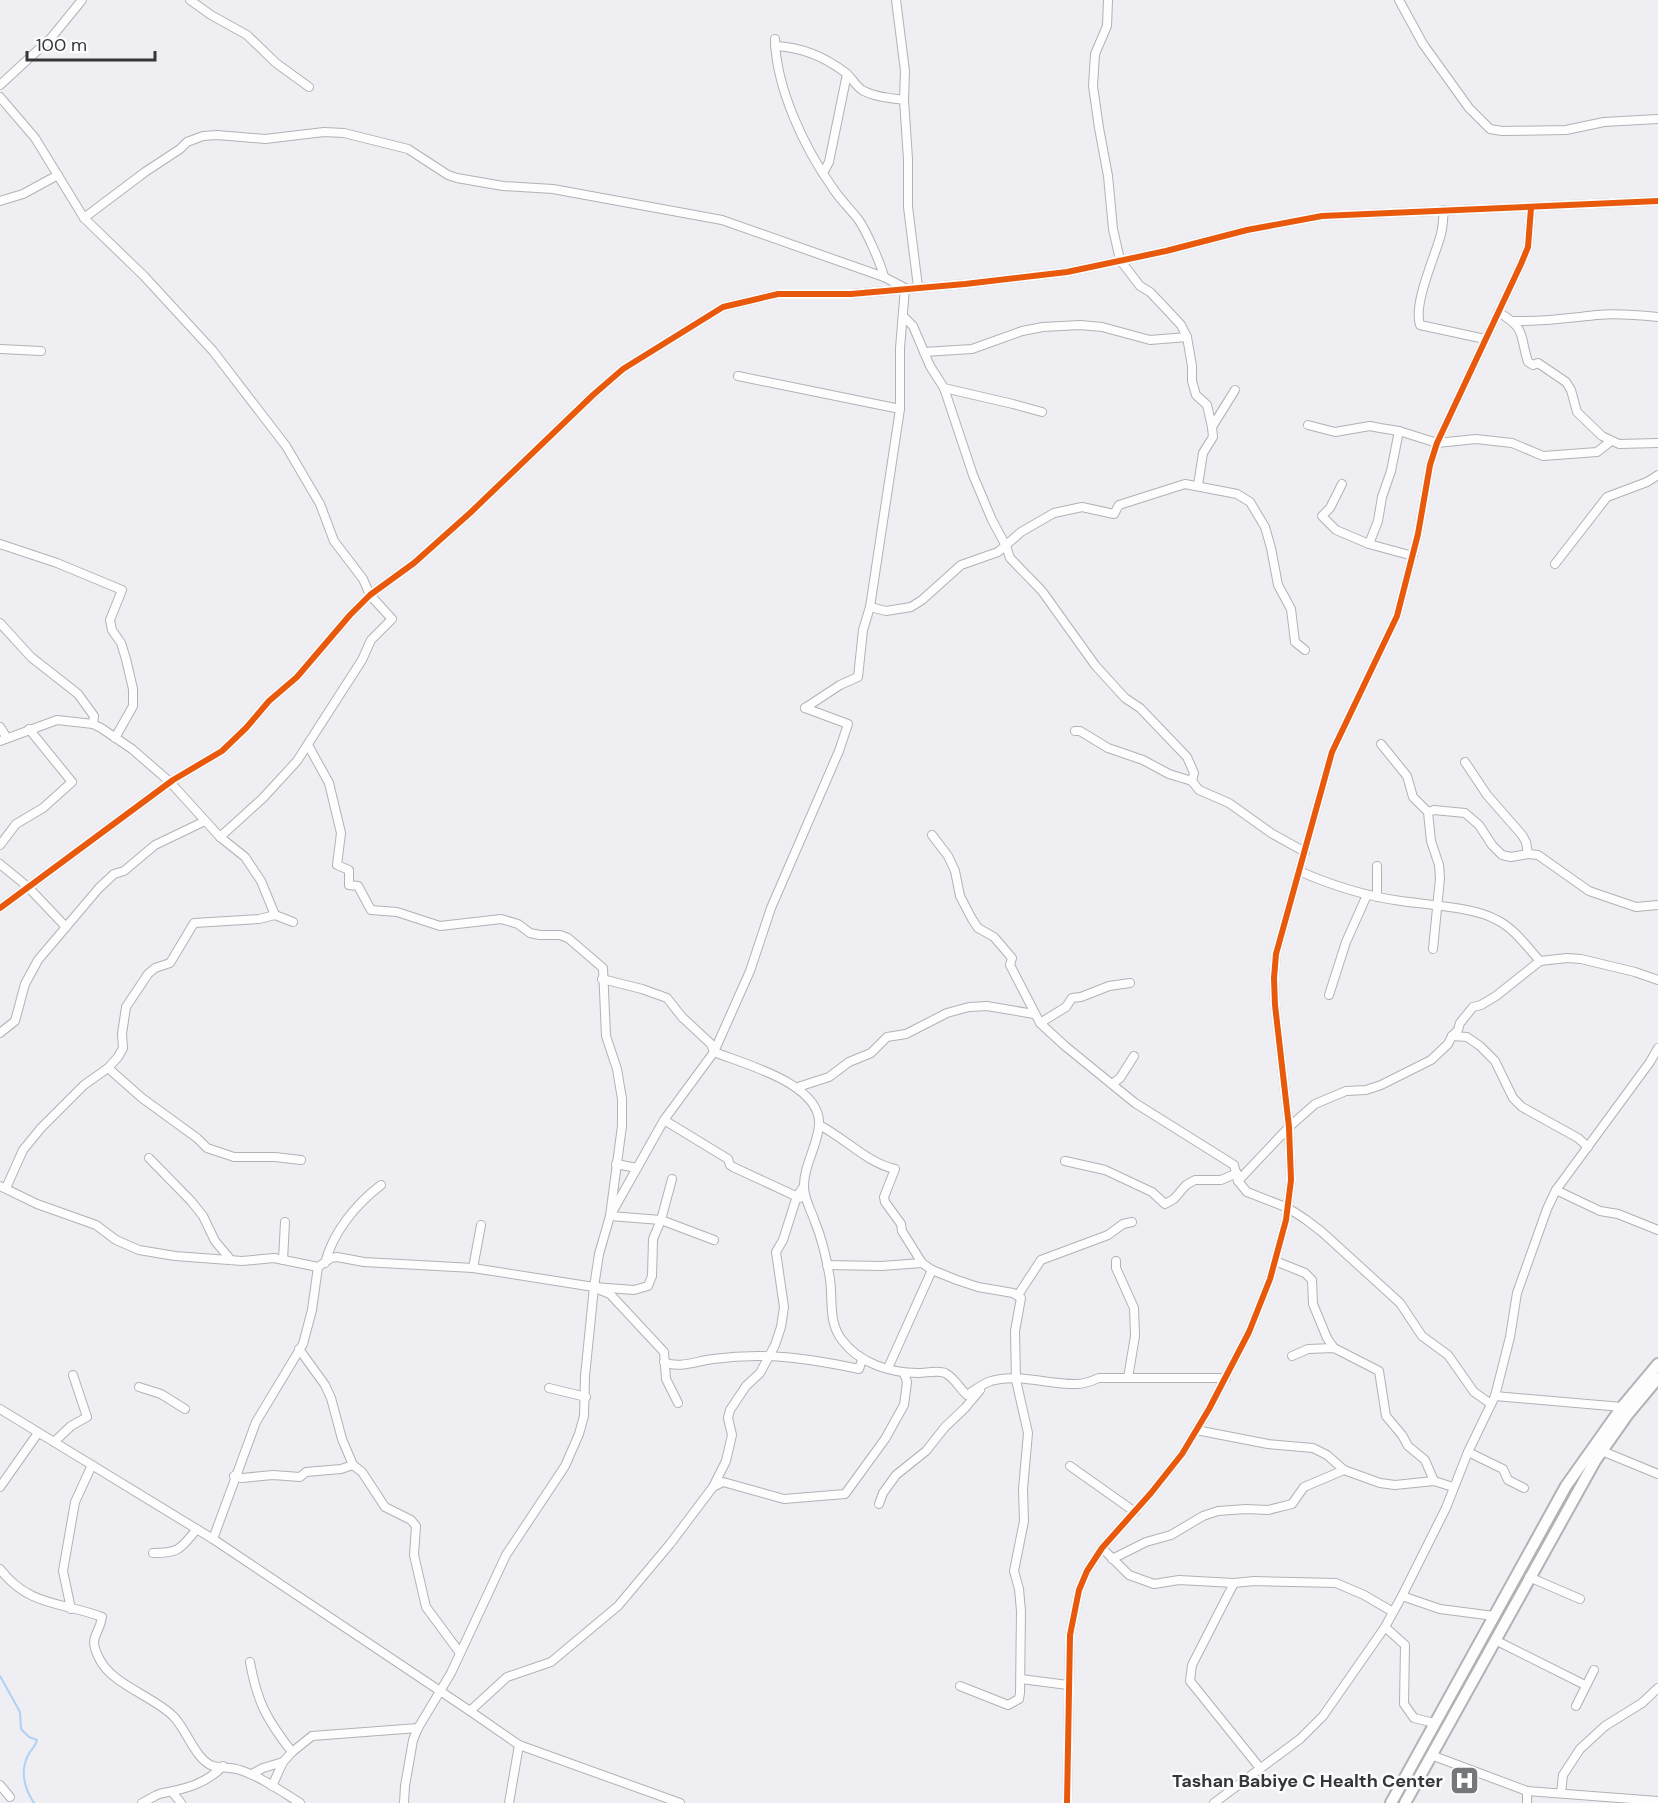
<svg xmlns="http://www.w3.org/2000/svg" width="1658" height="1803" font-family="'DM Sans',sans-serif">
<rect width="100%" height="100%" fill="#efeff3"/>
<g fill="none" stroke-linecap="round" stroke-linejoin="round">
<!-- stream -->
<path stroke="#b0d0f6" stroke-width="2" d="M0 1676 20 1712 21 1729 29 1737 37 1740C36 1746 34 1746 30 1752 19 1769 24 1788 34 1803"/>
<defs>
<g id="street">
<path d="M190 0 211 15 247 35 276 63 309 87"/>
<path d="M896 0 905 71 904 100 908 159V207L918 287"/>
<path d="M1108 0 1107 26 1095 54 1093 86 1099 128 1108 176 1113 229 1120 260 1140 286 1150 292 1169 312 1181 325 1187 337 1192 366V381L1196 395 1207 405 1212 427 1213 437 1203 453 1198 485"/>
<path d="M1399 0 1423 44 1441 69 1469 108 1490 129 1502 131 1566 130 1604 122 1658 119"/>
<path d="M775 39C776 88 804 147 832 187 839 198 849 208 858 219 866 230 881 264 884 277"/>
<path d="M775 46C801 47 825 57 846 73 852 78 855 85 862 90 874 97 890 98 904 100"/>
<path d="M0 85 51 38 82 0"/>
<path d="M0 97 35 138 84 218 144 276 213 351 286 446 320 504 334 541 363 579 370 595 392 619 371 640 362 660 297 761 263 798 220 837"/>
<path d="M823 173 829 162 847 74"/>
<path d="M0 201 23 194 58 175"/>
<path d="M1444 210C1443 218 1443 226 1441 234 1435 257 1413 303 1420 325L1485 339"/>
<path d="M84 218 145 172 180 149 187 142 203 136 217 135 265 139 324 132 344 133 408 149 448 175 457 178 503 186 553 189 722 220 884 277 905 288"/>
<path d="M1498 312C1527 329 1519 334 1528 362L1533 365 1538 363 1566 382 1571 390 1577 412 1602 436 1619 444 1658 443"/>
<path d="M903 316 913 326 930 366 944 388 973 475 992 520 1006 546 1010 558 1042 591 1095 665 1125 698 1140 708 1187 757 1194 773 1192 781"/>
<path d="M1513 321C1542 322 1569 318 1597 315 1618 313 1638 315 1658 317"/>
<path d="M0 349 41 351"/>
<path d="M924 352 972 349 1022 331 1043 327 1080 325 1102 327 1150 340 1187 337"/>
<path d="M738 376 900 409"/>
<path d="M944 388 1013 404 1042 412"/>
<path d="M1308 425 1335 432 1370 426 1380 428 1399 431 1437 443 1476 439 1512 443 1543 456 1597 452 1611 441"/>
<path d="M1212 427 1235 390"/>
<path d="M1342 484 1330 508 1322 516 1336 530 1369 544 1413 556"/>
<path d="M0 544 57 563 122 590 110 620 112 630 121 643 126 659 133 689V706L115 738"/>
<path d="M1369 544 1378 521 1382 497 1391 471 1399 431"/>
<path d="M1555 564 1607 497 1647 482 1658 475"/>
<path d="M870 607 886 611 911 607 922 600 961 565 998 552 1021 532 1054 513 1082 507 1114 514 1119 505 1185 484 1237 494 1250 502 1265 527 1271 548 1278 585 1291 609 1295 642 1305 650"/>
<path d="M0 623 31 657 78 694 94 716 93 724"/>
<path d="M805 708 840 685 858 677 863 630 870 607 900 409V348L905 288"/>
<path d="M0 727 7 738"/>
<path d="M1075 731H1080L1108 748 1143 760 1169 774 1192 781 1199 790 1229 803 1271 833 1305 852"/>
<path d="M0 741 57 720 93 724 101 728 132 749 170 782 220 837 245 857 261 881 275 915"/>
<path d="M1381 744 1407 776 1413 797 1428 812 1431 841 1439 865 1440 878 1433 949"/>
<path d="M308 745 329 783 341 833 337 865 349 870V885L358 886 371 910 397 912 440 926 501 919 518 924 530 933 540 935H560L568 938 603 968 606 1036 617 1069 622 1099V1126L610 1216 661 1220 714 1240"/>
<path d="M1465 762 1487 795 1522 835 1526 842 1528 854"/>
<path d="M1428 812 1434 810 1465 813 1479 825 1492 845 1502 855 1511 857 1528 854 1538 855 1589 891 1636 907 1658 905"/>
<path d="M932 835 948 856 955 871 960 896 972 919 978 928 994 937 1012 958 1010 965 1040 1023 1065 1046 1135 1103 1234 1165 1238 1181 1247 1192 1288 1208 1305 1219 1322 1232 1400 1303 1422 1336 1448 1355 1474 1392 1491 1404"/>
<path d="M0 845 16 824 43 808 72 782 29 729"/>
<path d="M0 864 28 887 66 927"/>
<path d="M1377 866V897"/>
<path d="M1299 871C1333 886 1365 896 1401 901 1428 905 1474 907 1497 920 1515 929 1527 947 1540 961L1567 958 1581 959 1635 972 1658 980"/>
<path d="M0 908 173 780 222 751 246 728 269 701 297 677 350 615 370 595 414 563 470 513 593 395 623 369 723 307 778 294H851L965 284 1067 272 1166 251 1247 230 1322 216 1658 201"/>
<path d="M602 979 642 989 667 998 682 1017 711 1044 714 1052C744 1064 823 1084 819 1126 817 1147 803 1167 804 1188 805 1201 811 1210 815 1222 822 1239 827 1261 830 1279 833 1300 828 1322 842 1340 859 1363 890 1373 918 1373 926 1373 938 1370 945 1373 955 1378 959 1388 967 1395 974 1391 983 1383 991 1381 1018 1373 1050 1385 1077 1384 1085 1384 1092 1381 1099 1378H1226"/>
<path d="M1329 995 1346 942 1367 895"/>
<path d="M1040 1023 1066 1007 1072 998 1081 997 1109 986 1130 983"/>
<path d="M0 1033 15 1021 25 984 38 960 99 888 114 874 124 871 155 845 205 821"/>
<path d="M1452 1036 1467 1037 1480 1046 1495 1061 1513 1098 1522 1107 1578 1138 1588 1147"/>
<path d="M108 1068 142 1098 197 1138 207 1148 234 1157H275L301 1160"/>
<path d="M1112 1084 1120 1078 1134 1056"/>
<path d="M798 1087 829 1077 849 1062 871 1053 887 1037 906 1034 947 1013 969 1007 987 1006 1034 1014"/>
<path d="M664 1120 728 1159 730 1165 733 1167 800 1198"/>
<path d="M819 1125C845 1138 867 1163 895 1169L884 1197 885 1202 901 1224 902 1231 922 1263 932 1270 957 1280 978 1287 1013 1293 1021 1298 1015 1331 1016 1380 1028 1433 1023 1489 1024 1521 1014 1571 1019 1589 1021 1611 1020 1693 1019 1699 1008 1705 960 1686"/>
<path d="M149 1158 191 1201 203 1216 215 1241 231 1260"/>
<path d="M1065 1161 1105 1170 1152 1192 1165 1204 1174 1199 1186 1185 1195 1180H1221L1237 1173"/>
<path d="M616 1164 637 1168"/>
<path d="M1238 1181 1289 1127 1315 1104 1346 1091 1366 1090 1381 1085 1431 1060 1448 1044 1452 1036 1458 1030 1460 1023 1473 1007 1481 1005 1496 996 1540 961"/>
<path d="M0 1186 37 1204 96 1225 116 1240 139 1250 175 1256 242 1261 274 1258 318 1267"/>
<path d="M6 1188 23 1150 41 1128 84 1085 108 1068 118 1057 123 1048 122 1034 126 1007 148 974 155 968 170 963 194 923 259 919 275 915 293 922"/>
<path d="M1556 1190 1600 1211 1618 1214 1658 1230"/>
<path d="M283 1260 285 1222"/>
<path d="M1116 1261V1268L1134 1308 1135 1336 1128 1378"/>
<path d="M1275 1261 1305 1273 1312 1280 1313 1304 1327 1338 1334 1348"/>
<path d="M325 1263C333 1232 356 1204 381 1185"/>
<path d="M827 1265 881 1266 922 1263"/>
<path d="M473 1268 481 1225"/>
<path d="M600 1290 610 1294 664 1352 666 1379 678 1403"/>
<path d="M1018 1295 1041 1260 1108 1235 1123 1224 1132 1222"/>
<path d="M299 1349 325 1385 331 1398 342 1439 353 1465 362 1472 385 1507 411 1520 416 1526 414 1555 426 1607 460 1653"/>
<path d="M1292 1356 1308 1349 1334 1348 1379 1371 1386 1416 1402 1435 1408 1446 1425 1460 1434 1481"/>
<path d="M664 1362C679 1369 696 1361 713 1359 766 1352 807 1358 859 1369L862 1360"/>
<path d="M888 1368 932 1270"/>
<path d="M139 1387 161 1394 185 1409"/>
<path d="M549 1388 586 1397"/>
<path d="M1495 1396 1622 1407"/>
<path d="M0 1409 213 1539 470 1711 519 1745 680 1803"/>
<path d="M1196 1430 1268 1444 1313 1448 1327 1455 1344 1470 1380 1483 1395 1485 1434 1481 1453 1487"/>
<path d="M54 1442 71 1426 87 1417 73 1375"/>
<path d="M1602 1451 1658 1474"/>
<path d="M1468 1452 1503 1469 1508 1480 1524 1488"/>
<path d="M1070 1466 1135 1512"/>
<path d="M234 1476 242 1478 273 1475 300 1477 306 1472 341 1469 353 1465"/>
<path d="M0 1487 38 1433"/>
<path d="M713 1487 723 1482 784 1499 845 1494 885 1439 904 1405 907 1382 904 1373"/>
<path d="M879 1504 883 1493 896 1475 926 1451 945 1427 965 1408 980 1390"/>
<path d="M213 1539 256 1422 303 1344 312 1310 318 1267 331 1258 337 1257 364 1262 473 1268 594 1287 634 1290 648 1286 652 1276 653 1239 661 1220 672 1179"/>
<path d="M1102 1548 1129 1575 1154 1584 1179 1580 1234 1583 1192 1665 1190 1681 1260 1768"/>
<path d="M153 1553C180 1553 180 1549 197 1529"/>
<path d="M1112 1559 1146 1542 1171 1535 1203 1516 1218 1511 1246 1509 1268 1510 1292 1504 1304 1487 1344 1470"/>
<path d="M0 1569C29 1607 63 1602 102 1617 99 1637 87 1636 100 1660 113 1685 153 1696 173 1716 186 1728 195 1760 213 1766 221 1768 231 1767 240 1770 261 1777 281 1791 300 1803"/>
<path d="M1529 1577 1580 1599"/>
<path d="M1234 1583 1254 1581 1336 1583 1364 1595 1393 1612"/>
<path d="M1402 1596 1440 1609 1494 1616"/>
<path d="M71 1609 63 1571 75 1502 92 1465"/>
<path d="M1385 1627 1405 1645 1404 1704 1414 1718 1434 1723"/>
<path d="M1495 1640 1585 1685"/>
<path d="M250 1662C257 1702 267 1720 292 1752"/>
<path d="M1021 1679 1068 1685"/>
<path d="M1576 1706 1594 1670"/>
<path d="M470 1711 507 1677 551 1662 618 1606 670 1544 713 1487 726 1461 732 1435 728 1418 730 1410 746 1386 760 1373 775 1345 781 1327 784 1307 776 1252 783 1240 797 1196 804 1186"/>
<path d="M1431 1755 1527 1791 1658 1801"/>
<path d="M252 1774 263 1768 283 1762"/>
<path d="M0 1785 10 1797"/>
<path d="M272 1786 283 1762 292 1752 312 1736 418 1728"/>
<path d="M1527 1791V1803"/>
<path d="M173 1793 181 1803"/>
<path d="M1561 1793 1563 1775 1580 1749 1605 1726 1642 1703 1658 1688"/>
<path d="M142 1803C149 1800 156 1794 163 1793 186 1789 207 1783 223 1766"/>
<path d="M404 1803 405 1786 413 1740 418 1728 451 1673 506 1555 565 1466 579 1434 584 1416 585 1376 594 1287 599 1254 610 1216 664 1120 714 1052 750 971 771 908 839 751 848 724 805 708"/>
<path d="M509 1803 519 1745"/>
<path d="M1067 1803 1070 1635 1079 1590 1087 1571 1102 1548 1151 1493 1182 1454 1209 1409 1249 1332 1270 1279 1286 1220 1291 1180 1289 1127 1275 1005 1274 978 1276 954 1332 752 1397 616 1418 534 1430 465 1437 443 1521 264 1528 247 1531 208"/>
<path d="M1214 1803 1300 1739 1323 1716 1385 1627 1402 1596 1446 1508 1468 1452 1495 1396 1510 1337 1517 1293 1547 1209 1556 1190 1650 1062 1658 1048"/>
</g>
<g id="secondary">
<path d="M1391 1803 1566 1486 1622 1407 1658 1364"/>
<path d="M1405 1803 1595 1461 1628 1414 1658 1378"/>
</g>
</defs>
<!-- street casing -->
<use href="#street" stroke="#b1b2b5" stroke-width="10"/>
<!-- secondary casing -->
<use href="#secondary" stroke="#b1b2b5" stroke-width="14"/>
<!-- street -->
<use href="#street" stroke="#fdfdfd" stroke-width="8"/>
<!-- secondary -->
<use href="#secondary" stroke="#fdfdfd" stroke-width="10"/>
<defs>
<g id="cycleway">
<path d="M0 908 173 780 222 751 246 728 269 701 297 677 350 615 370 595 414 563 470 513 593 395 623 369 723 307 778 294H851L965 284 1067 272 1166 251 1247 230 1322 216 1658 201"/>
<path d="M1067 1803 1070 1635 1079 1590 1087 1571 1102 1548 1151 1493 1182 1454 1209 1409 1249 1332 1270 1279 1286 1220 1291 1180 1289 1127 1275 1005 1274 978 1276 954 1332 752 1397 616 1418 534 1430 465 1437 443 1521 264 1528 247 1531 208"/>
</g>
</defs>
<!-- cycleway casing -->
<use href="#cycleway" stroke="#fbfcfe" stroke-width="10"/>
<!-- cycleway -->
<use href="#cycleway" stroke="#e8590c" stroke-width="6"/>
</g>
<!-- icons -->
<defs>
<symbol id="hospital-square" viewBox="-11 -11 22 22"><rect x="-9" y="-9" width="18" height="18" rx="4" fill="#76777a" stroke="#fbfcfe"/><path d="M-5-5h3v3.5h4V-5h3V5h-3V1.5h-4V5h-3Z" fill="#fff"/></symbol>
</defs>
<g fill-rule="evenodd">
<use href="#hospital-square" x="1448" y="1764" width="33" height="33"/>
</g>
<g text-anchor="middle" dominant-baseline="central" stroke-width="5" stroke-linejoin="round" paint-order="stroke">
<!-- poi labels -->
<g font-size="18" font-weight="bold" fill="#353639" stroke="#fbfcfe" text-anchor="end">
<text x="1443" y="1781">Tashan Babiye C Health Center</text>
</g>
</g>
<!-- scale -->
<path d="M27 51v9h128v-9" fill="none" stroke="#353639" stroke-width="3"/>
<text x="36" y="51" font-size="18" fill="#353639" stroke="#fbfcfe" stroke-width="4.5" paint-order="stroke">100 m</text>
</svg>
